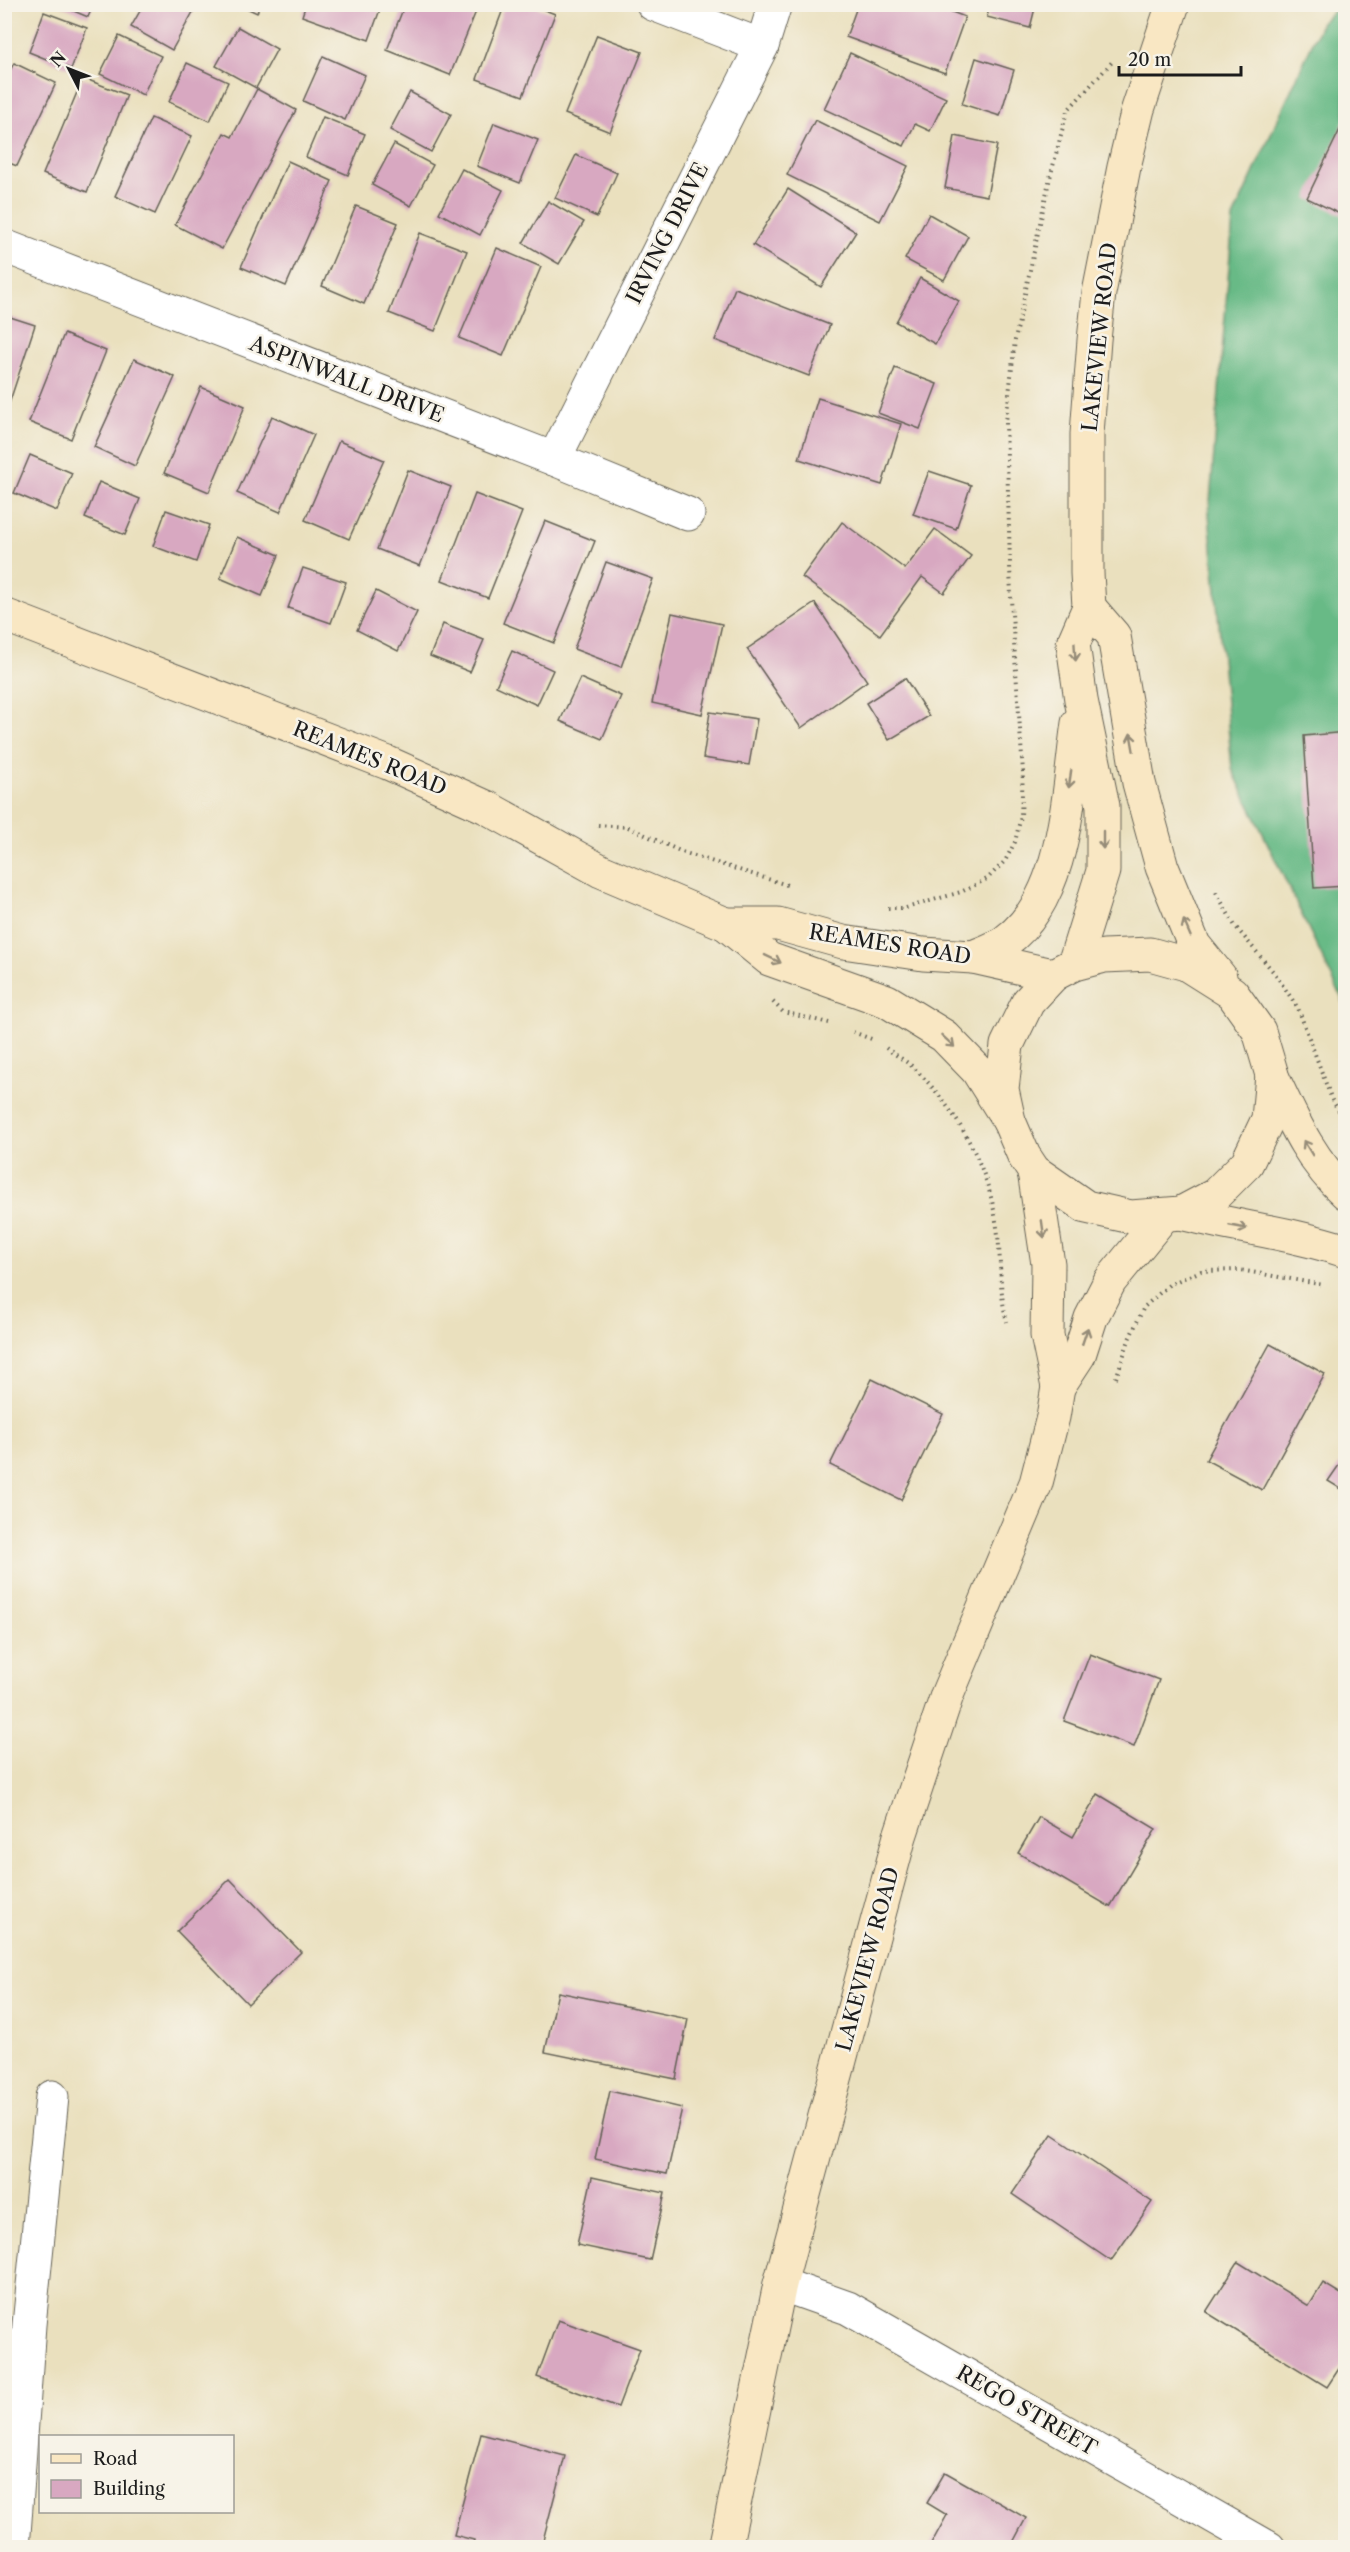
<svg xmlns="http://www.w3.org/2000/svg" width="1350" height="2552" font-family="'Libre Caslon Text',serif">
<rect width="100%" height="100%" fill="#f7f3e8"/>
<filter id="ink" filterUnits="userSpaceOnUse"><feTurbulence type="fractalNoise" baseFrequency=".0167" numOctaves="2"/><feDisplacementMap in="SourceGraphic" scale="12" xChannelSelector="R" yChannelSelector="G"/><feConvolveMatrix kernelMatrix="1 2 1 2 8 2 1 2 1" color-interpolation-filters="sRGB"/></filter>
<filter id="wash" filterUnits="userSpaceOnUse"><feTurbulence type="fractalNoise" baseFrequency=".008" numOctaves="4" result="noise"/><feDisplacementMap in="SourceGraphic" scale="24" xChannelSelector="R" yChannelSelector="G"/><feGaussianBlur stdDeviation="1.35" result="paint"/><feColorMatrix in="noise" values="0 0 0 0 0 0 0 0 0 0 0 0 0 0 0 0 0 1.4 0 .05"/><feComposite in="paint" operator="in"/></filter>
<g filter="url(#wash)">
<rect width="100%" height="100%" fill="#eae0be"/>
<!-- forest -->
<path fill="#67ba86" stroke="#426b51" stroke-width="1.5" d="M1340 5H1345V1005L1232 769 1209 514 1233 218 1322 22Z"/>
<g id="blocks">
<!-- building -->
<g fill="#d8a8c1">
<path d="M57 4H94L88 17Z"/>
<path d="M144 4H180L193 12 172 50 131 27Z"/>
<path d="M238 4H260L257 13Z"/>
<path d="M306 4H382L369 40 302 16Z"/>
<path d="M405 4H479L450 75 387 50Z"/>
<path d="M505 4H529L555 14 523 96 477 79Z"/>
<path d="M858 4H931L965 17 945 73 846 37Z"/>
<path d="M990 4H1036L1030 28 987 17Z"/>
<path d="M44 12 87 28 71 69 29 52Z"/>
<path d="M238 27 277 49 256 88 216 66Z"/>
<path d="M597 35 642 52 610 132 565 114Z"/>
<path d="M119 36 161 56 143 95 100 74Z"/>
<path d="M850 53 946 98 930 131 915 124 904 146 824 109Z"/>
<path d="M323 56 365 75 345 120 303 101Z"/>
<path d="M976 58 1014 70 1000 116 962 104Z"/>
<path d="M14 63 56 83 17 166 4 161V82Z"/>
<path d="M187 63 228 82 210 121 169 102Z"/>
<path d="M83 78 127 95 87 192 43 174Z"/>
<path d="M257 89 296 110 222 249 175 225 224 133 232 137Z"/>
<path d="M410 92 451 114 431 152 390 130Z"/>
<path d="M323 117 365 134 348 175 306 157Z"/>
<path d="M1346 117V217L1307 198Z"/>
<path d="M151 118 192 136 155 214 115 196Z"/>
<path d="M815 120 908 166 880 221 787 175Z"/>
<path d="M494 123 538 140 520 183 477 166Z"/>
<path d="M955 136 997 145 987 196 945 188Z"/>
<path d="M394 144 433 165 411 206 372 185Z"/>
<path d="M576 155 617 173 597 217 555 198Z"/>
<path d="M288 161 332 181 286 286 241 267Z"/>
<path d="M462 169 503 190 480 235 439 213Z"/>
<path d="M788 189 856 232 821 287 753 245Z"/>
<path d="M548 201 584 222 559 264 523 243Z"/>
<path d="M356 206 398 223 364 304 322 286Z"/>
<path d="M929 214 968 236 944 280 905 259Z"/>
<path d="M420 233 467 251 435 331 389 313Z"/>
<path d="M497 248 541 267 503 356 459 338Z"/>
<path d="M920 278 959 301 935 344 896 322Z"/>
<path d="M735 288 830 325 809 376 715 340Z"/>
<path d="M4 315 35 325 6 413H4Z"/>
<path d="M64 334 106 351 71 439 29 422Z"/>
<path d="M134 359 175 377 135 466 94 447Z"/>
<path d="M895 368 937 384 920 429 878 413Z"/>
<path d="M201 387 245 406 209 492 164 473Z"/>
<path d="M818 398 901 424 882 485 799 459Z"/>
<path d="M272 416 314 435 280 512 237 493Z"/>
<path d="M339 441 384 460 349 539 305 520Z"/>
<path d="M30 455 72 473 57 511 14 493Z"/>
<path d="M408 470 451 487 420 566 377 549Z"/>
<path d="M929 471 971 485 956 529 913 514Z"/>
<path d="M99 482 140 499 125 535 85 518Z"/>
<path d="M475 494 522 512 488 598 442 580Z"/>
<path d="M166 510 209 525 196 562 153 546Z"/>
<path d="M545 521 595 541 554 643 503 623Z"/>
<path d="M842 522 905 569 935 529 971 556 944 593 922 577 880 635 802 577Z"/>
<path d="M237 537 279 555 262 596 220 578Z"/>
<path d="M606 562 653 579 621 667 574 649Z"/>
<path d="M303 568 346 582 331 623 288 608Z"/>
<path d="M376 591 417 612 398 651 357 630Z"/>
<path d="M815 603 867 681 801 728 747 649Z"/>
<path d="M672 613 722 624 702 714 652 703Z"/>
<path d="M443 624 484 640 470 672 430 656Z"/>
<path d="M512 651 553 670 537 705 496 686Z"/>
<path d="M580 678 621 696 602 739 560 721Z"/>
<path d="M905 678 929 716 889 740 866 703Z"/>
<path d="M710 712 757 719 749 765 703 758Z"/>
<path d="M1346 732V886L1314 888 1304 736Z"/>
<path d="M1270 1344 1325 1374 1262 1490 1206 1460Z"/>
<path d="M872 1379 943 1414 901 1500 830 1465Z"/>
<path d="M1346 1455V1492L1328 1481Z"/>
<path d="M1090 1654 1159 1680 1134 1747 1064 1721Z"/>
<path d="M1098 1794 1156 1829 1110 1907 1018 1853 1039 1817 1073 1837Z"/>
<path d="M230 1879 301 1952 248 2004 177 1931Z"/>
<path d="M558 1992 688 2019 676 2079 545 2052Z"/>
<path d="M610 2091 682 2108 667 2174 595 2159Z"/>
<path d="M1052 2135 1152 2202 1111 2261 1012 2194Z"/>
<path d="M592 2177 665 2193 650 2260 577 2245Z"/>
<path d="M1238 2262 1309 2306 1323 2283 1346 2297V2358L1327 2387 1206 2312Z"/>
<path d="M558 2320 640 2349 618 2407 537 2377Z"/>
<path d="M481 2434 565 2456 541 2548H472L474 2540 454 2535Z"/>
<path d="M945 2472 1026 2518 1010 2548H929L947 2515 927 2503Z"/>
</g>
</g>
</g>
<g filter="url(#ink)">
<use href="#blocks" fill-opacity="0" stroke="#646155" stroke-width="1.5"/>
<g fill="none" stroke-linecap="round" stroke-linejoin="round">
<defs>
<g id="street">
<path d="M653 4 762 46"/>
<path d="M4 246 554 459 688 514"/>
<path d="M554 459 762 46 775 4"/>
<path d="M780 2284 848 2308 1269 2548"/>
<path d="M13 2548 29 2325 52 2097"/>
</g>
<g id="secondary">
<path d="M1089 607 1114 636 1139 783 1162 867 1194 945 1220 977"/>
<path d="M4 615 388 763 486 807 601 871 726 924 769 959 887 1001 944 1036 977 1070 1009 1121"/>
<path d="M726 924H778L843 942 923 954 973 957 1053 975"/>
<path d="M1150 954 1186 964 1232 993 1259 1031 1272 1075 1268 1119 1247 1163 1215 1195 1181 1213 1131 1217 1086 1207 1034 1171 1024 1156 1009 1121 1002 1089 1007 1045 1028 1002 1053 975 1074 964 1104 956Z"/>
<path d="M973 957C984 952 997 948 1006 941 1067 897 1068 790 1078 723"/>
<path d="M1074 964 1103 871V806L1081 700 1073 644 1089 607 1087 573V434L1094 340 1099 293 1124 167 1138 109 1173 4"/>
<path d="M1272 1076C1292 1118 1310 1161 1346 1193"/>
<path d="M1181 1213C1235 1227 1292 1233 1346 1251"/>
<path d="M1058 1387 1079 1355 1091 1318 1110 1281 1163 1216"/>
<path d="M725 2548 780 2284 900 1836 947 1695 1036 1483 1053 1417 1058 1387 1047 1335 1048 1264 1034 1171"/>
</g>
</defs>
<!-- street casing -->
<use href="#street" stroke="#646155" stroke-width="35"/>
<!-- secondary casing -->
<use href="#secondary" stroke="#646155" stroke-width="35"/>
<!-- path -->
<g stroke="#646155" stroke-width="4" stroke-dasharray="1.5 4.5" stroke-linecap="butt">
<path d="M598 825 628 827 682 852 787 885"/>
<path d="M1216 892 1235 926 1276 975 1298 1008 1332 1100 1346 1122"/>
<path d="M888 908H906L961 892 987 879 1005 861 1015 842 1021 816 1023 772 1011 599 1006 422 1015 340 1048 186 1067 111 1113 61"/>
<path d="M773 1002 783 1012 829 1023"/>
<path d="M853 1032 874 1040"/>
<path d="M886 1048C895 1055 907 1061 915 1069 957 1110 987 1164 996 1221 1002 1255 998 1289 1007 1322"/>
<path d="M1116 1378 1130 1337 1144 1307 1170 1284 1201 1271 1240 1270 1324 1285"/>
</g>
<!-- street -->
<use href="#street" stroke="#fff" stroke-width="33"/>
<!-- secondary -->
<use href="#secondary" stroke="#f9e7c3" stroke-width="33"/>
</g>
<!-- one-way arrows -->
<defs><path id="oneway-shaft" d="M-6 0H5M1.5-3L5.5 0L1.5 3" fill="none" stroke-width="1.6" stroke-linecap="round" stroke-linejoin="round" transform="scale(1.5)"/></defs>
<g stroke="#968c78">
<use href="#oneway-shaft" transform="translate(1075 652) rotate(86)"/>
<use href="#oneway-shaft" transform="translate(1132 742) rotate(-100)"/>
<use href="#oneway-shaft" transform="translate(1070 779) rotate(98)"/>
<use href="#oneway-shaft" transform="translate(1103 840) rotate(90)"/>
<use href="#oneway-shaft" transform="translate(1187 928) rotate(-113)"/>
<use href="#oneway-shaft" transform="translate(773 959) rotate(26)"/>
<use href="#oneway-shaft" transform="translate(948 1041) rotate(43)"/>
<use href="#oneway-shaft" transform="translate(1308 1148) rotate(-121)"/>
<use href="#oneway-shaft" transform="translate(1238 1227) rotate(11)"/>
<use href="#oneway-shaft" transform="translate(1043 1229) rotate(82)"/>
<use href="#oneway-shaft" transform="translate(1085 1336) rotate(-71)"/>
</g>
</g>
<g text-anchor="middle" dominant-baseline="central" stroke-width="5" stroke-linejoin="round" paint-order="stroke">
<!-- street labels -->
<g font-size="21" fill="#1c1c1c" stroke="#f7f3e8">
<text transform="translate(667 233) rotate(-63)">IRVING DRIVE</text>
<text transform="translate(1099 337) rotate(-84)">LAKEVIEW ROAD</text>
<text transform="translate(347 379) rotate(21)">ASPINWALL DRIVE</text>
<text transform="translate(370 758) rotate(22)">REAMES ROAD</text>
<text transform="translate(890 944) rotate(9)">REAMES ROAD</text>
<text transform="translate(867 1959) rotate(-75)">LAKEVIEW ROAD</text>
<text transform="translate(1027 2410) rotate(30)">REGO STREET</text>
</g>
</g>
<!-- margin -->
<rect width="1350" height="2552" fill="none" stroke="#f7f3e8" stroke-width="24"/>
<!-- legend -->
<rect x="39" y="2435" width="195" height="78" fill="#f7f3e8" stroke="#9f9d96" stroke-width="1.5"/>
<rect x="51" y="2454" width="30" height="9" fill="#f9e7c3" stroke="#9f9d96" stroke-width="1.5"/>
<text x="93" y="2465" font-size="18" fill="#1c1c1c">Road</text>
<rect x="51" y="2480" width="30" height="18" fill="#d8a8c1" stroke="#9f9d96" stroke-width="1.5"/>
<text x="93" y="2495" font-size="18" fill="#1c1c1c">Building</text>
<!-- north arrow -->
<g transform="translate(69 69) rotate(312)" stroke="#f7f3e8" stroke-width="4.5" paint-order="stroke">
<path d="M0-4.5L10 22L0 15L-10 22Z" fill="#1c1c1c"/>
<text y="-9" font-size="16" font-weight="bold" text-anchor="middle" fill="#1c1c1c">N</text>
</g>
<!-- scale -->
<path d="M1119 66v9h122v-9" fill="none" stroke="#1c1c1c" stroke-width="3"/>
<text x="1128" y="66" font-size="18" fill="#1c1c1c" stroke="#f7f3e8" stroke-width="4.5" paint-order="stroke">20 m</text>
</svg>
